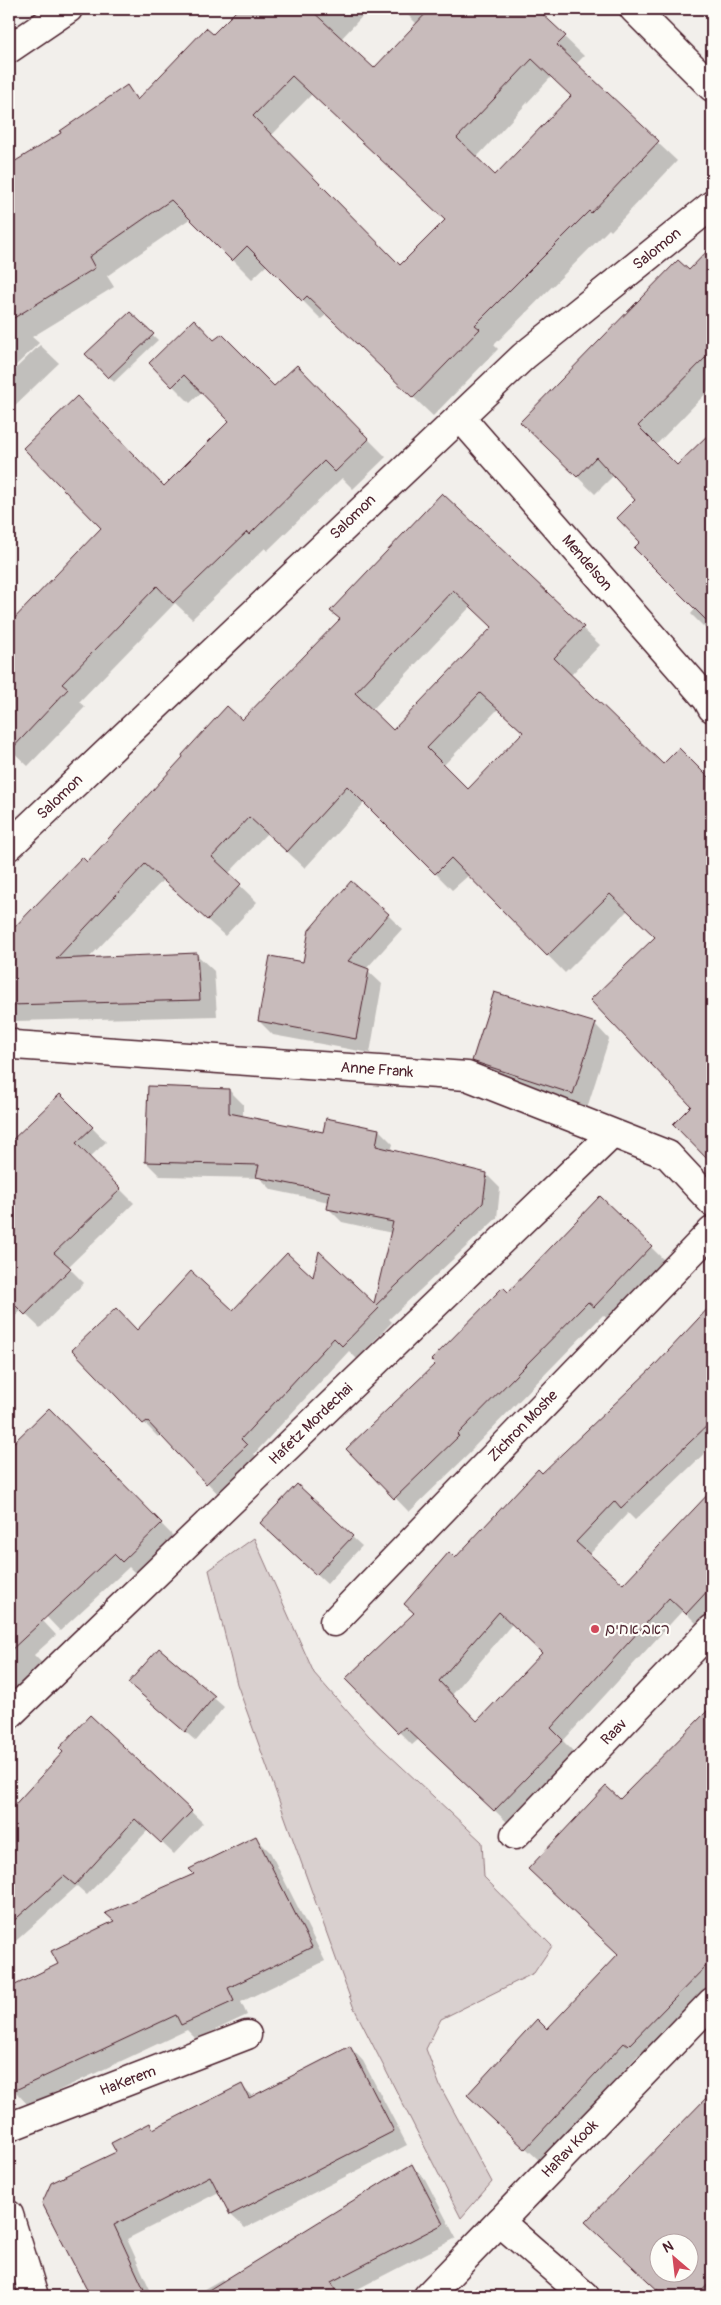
<svg xmlns="http://www.w3.org/2000/svg" width="721" height="2305" font-family="Pangolin,'Playpen Sans Hebrew',sans-serif">
<rect width="100%" height="100%" fill="#f2efeb"/>
<filter id="ink" filterUnits="userSpaceOnUse"><feTurbulence type="fractalNoise" baseFrequency=".02" numOctaves="2"/><feDisplacementMap in="SourceGraphic" scale="10" xChannelSelector="R" yChannelSelector="G"/><feConvolveMatrix kernelMatrix="1 2 1 2 8 2 1 2 1" color-interpolation-filters="sRGB"/></filter>
<g filter="url(#ink)">
<!-- green -->
<path fill="#d9d0cf" stroke="#92787d" d="M254 1538 314 1673 369 1736 482 1842 484 1877 552 1946 534 1973 441 2019 426 2049 440 2086 492 2182 461 2218 353 2006 237 1684 209 1570Z"/>
<!-- shadow -->
<g fill="#0003" fill-rule="evenodd">
<path d="M9 9H18L9 14Z"/>
<path d="M239 9H369L341 39 374 70 417 24 402 9H535L584 56 575 65 677 161 611 231 609 229 494 345 498 349 433 416 327 314 321 319 267 265 252 279 191 218 107 276 114 287 32 337 39 343 9 372V167L63 134 126 87 139 100 213 36ZM551 77 572 96 495 177 476 158ZM312 94 447 221 400 267 271 136Z"/>
<path d="M712 248V387L656 445 677 467 712 433V635L691 614 696 608 642 541 637 500 614 475 595 494 521 422 689 272Z"/>
<path d="M130 314 158 340 114 382 87 354Z"/>
<path d="M214 342 275 388 297 367 386 457 353 489 342 478 267 551 265 548 192 619 175 603 79 702 85 707 28 766 9 748V626L103 528 164 487 231 421 202 392 190 403 150 363Z"/>
<path d="M40 345 59 363 9 411V375Z"/>
<path d="M442 495 600 645 570 676 663 766 679 750 712 782V1162L675 1124 693 1106 657 937 628 910 565 973 469 875 452 890 365 802 305 868 267 833 228 874 257 902 225 936 163 880 89 958 196 954 214 971 217 1016 16 1021 9 1014V935L82 859 87 864 242 721 341 620ZM471 606 493 627 393 732 371 711ZM498 709 524 733 468 791 443 766Z"/>
<path d="M388 915 402 929 366 969 382 984 370 1053 273 1035 259 1021 304 963Z"/>
<path d="M595 1024 609 1039 587 1108 488 1075 474 1061Z"/>
<path d="M229 1090 243 1104V1117L324 1134 379 1130 393 1144 391 1151 486 1174 500 1188 497 1218 389 1319 392 1322 357 1359 349 1351 254 1454 260 1460 221 1497 161 1434 158 1437 74 1350 137 1331 233 1312 314 1280 374 1305 392 1233 342 1222 328 1208 329 1202 272 1190 260 1178 160 1176 146 1162Z"/>
<path d="M60 1095 106 1142 89 1158 134 1203 68 1267 84 1283 40 1328 21 1310 9 1324V1145Z"/>
<path d="M600 1197 665 1261 609 1320 603 1315 471 1450 472 1451 409 1512 348 1449 508 1293Z"/>
<path d="M706 1313 712 1319V1446L635 1520 628 1513 589 1555 623 1586 712 1492V1612L699 1626 683 1610 563 1741 575 1753 508 1823 419 1739 412 1745 347 1679 415 1614 455 1560 655 1367ZM512 1624 544 1653 478 1722 452 1695Z"/>
<path d="M49 1409 175 1538 137 1575 129 1567 60 1631 9 1577V1482L27 1465 18 1466 9 1457V1448Z"/>
<path d="M272 1533 352 1537 362 1546 327 1584Z"/>
<path d="M43 1621 56 1635 34 1655 44 1665 9 1713V1626Z"/>
<path d="M159 1650 224 1707 196 1741 140 1693Z"/>
<path d="M712 1707V1986L642 2059 638 2055 540 2161 482 2108 547 2030 620 1954V1801Z"/>
<path d="M91 1716 203 1823 174 1854 148 1830 87 1895 77 1886 9 1947V1813L65 1752Z"/>
<path d="M256 1838 270 1852 325 1961 241 2002 247 2015 196 2039 187 2030 28 2105 14 2090 9 2080V1989L60 1965 116 1922Z"/>
<path d="M350 2047 363 2061 407 2145 245 2228 231 2215 219 2192 127 2239 153 2296H96L87 2288 117 2152 149 2124 155 2130 242 2086 253 2097Z"/>
<path d="M706 2100 712 2106V2296H665L601 2236ZM658 2242H688V2272H658Z"/>
<path d="M411 2166 425 2179 456 2238 344 2296H192L222 2279 225 2282Z"/>
</g>
<!-- building -->
<g fill="#c8bbbb" stroke="#4a1f2b" fill-rule="evenodd">
<path d="M238 9H310L374 68 430 9H537L566 36 557 45 659 141 591 213 589 211 475 325 480 329 413 398 307 296 302 301 247 246 232 261 171 200 89 257 95 268 9 321V165L61 133 60 131 127 85 137 100 206 28 213 34ZM532 59 571 96 495 175 457 138ZM292 76 445 220 400 265 253 116Z"/>
<path d="M712 246V351L638 426 677 465 712 431V626L634 548 640 542 617 518 635 500 596 457 577 477 520 422 678 260 689 270Z"/>
<path d="M130 312 154 334 108 378 85 354Z"/>
<path d="M194 319 214 340 222 334 274 386 297 365 369 439 335 472 324 461 249 535 247 532 173 603 157 586 62 684 68 689 9 752V624L101 528 23 448 77 396 164 486 229 421 184 375 172 387 149 363Z"/>
<path d="M442 493 584 627 554 658 663 764 679 748 712 781V1164L673 1124 691 1106 590 1000 655 937 610 894 547 956 451 858 435 874 347 786 287 852 249 817 212 857 241 884 207 920 145 864 56 959 197 953 200 1000 9 1005V933L82 857 87 862 183 757 182 755 227 706 242 720 340 619 330 611ZM453 590 492 627 393 730 355 693ZM480 693 523 732 468 789 427 748Z"/>
<path d="M351 881 389 914 348 961 369 969 356 1039 258 1021 270 956 303 962 309 930Z"/>
<path d="M494 992 596 1023 573 1094 472 1061Z"/>
<path d="M148 1086 229 1089V1113L323 1132 326 1118 379 1129 376 1146 487 1173 483 1203 376 1305 379 1308 342 1346 334 1338 241 1439 247 1445 206 1484 147 1421 143 1424 72 1350 116 1308 137 1330 191 1271 233 1310 287 1253 313 1277 319 1251 374 1303 393 1222 327 1209 330 1192 256 1177 259 1165 145 1162Z"/>
<path d="M60 1094 93 1127 76 1143 121 1189 54 1253 71 1268 25 1315 9 1299V1143Z"/>
<path d="M600 1196 652 1246 594 1307 588 1302 457 1435 459 1436 394 1499 346 1449 435 1364 431 1360 503 1287 508 1292Z"/>
<path d="M712 1304V1421L621 1508 615 1501 576 1542 623 1584 712 1490V1586L686 1614 669 1598 551 1728 563 1740 494 1811 405 1727 398 1733 345 1679 414 1613 404 1604 449 1552 455 1558 538 1469 542 1473 654 1366ZM499 1612 542 1653 477 1721 439 1681Z"/>
<path d="M49 1408 162 1523 122 1562 114 1554 9 1652V1447Z"/>
<path d="M297 1484 353 1536 316 1575 260 1523Z"/>
<path d="M159 1648 215 1696 185 1732 128 1683Z"/>
<path d="M712 1706V1960L628 2046 624 2043 525 2149 467 2095 537 2019 547 2029 618 1954 528 1869 606 1786 620 1799Z"/>
<path d="M90 1715 192 1811 161 1843 135 1819 75 1885 64 1876 9 1925V1811L63 1752 59 1748Z"/>
<path d="M256 1836 312 1947 228 1988 234 2001 181 2025 176 2015 9 2093V1988L58 1964 51 1951 114 1921 105 1913 194 1874 189 1869Z"/>
<path d="M350 2046 394 2131 230 2215 210 2176 114 2225 147 2296H94L86 2288 42 2203 51 2183 116 2152 111 2143 150 2123 153 2129 242 2084 249 2098Z"/>
<path d="M712 2092V2280L697 2296H664L585 2222ZM658 2242H688V2272H658Z"/>
<path d="M412 2164 443 2224 331 2282 340 2296H199Z"/>
</g>
<g fill="none" stroke-linecap="round" stroke-linejoin="round">
<defs>
<g id="street">
<path d="M461 418 707 699 712 708"/>
<path d="M9 846 524 356 712 205"/>
<path d="M9 1042 14 1045 467 1076 668 1155 712 1202"/>
<path d="M334 1622 712 1231"/>
<path d="M9 1715 612 1134"/>
<path d="M515 1835 712 1629"/>
<path d="M9 2127 247 2035"/>
<path d="M9 2215 34 2296"/>
<path d="M500 2222 585 2296"/>
<path d="M428 2296 712 2002"/>
</g>
<g id="secondary">
<path d="M634 9 712 87"/>
<path d="M9 49 68 9"/>
</g>
</defs>
<!-- street casing -->
<use href="#street" stroke="#4a1f2b" stroke-width="31"/>
<!-- secondary casing -->
<use href="#secondary" stroke="#4a1f2b" stroke-width="31"/>
<!-- street -->
<use href="#street" stroke="#fdfcf7" stroke-width="28"/>
<!-- secondary -->
<use href="#secondary" stroke="#fdfcf7" stroke-width="28"/>
</g>
</g>
<!-- markers -->
<circle fill="#d1495b" stroke="#fdfcf7" stroke-width="2" cx="595" cy="1629" r="5"/>
<g text-anchor="middle" dominant-baseline="central" stroke-width="4.5" stroke-linejoin="round" paint-order="stroke">
<!-- street labels -->
<g font-size="15" fill="#4a1f2b" stroke="#fdfcf7">
<text transform="translate(657 249) rotate(-39)">Salomon</text>
<text transform="translate(353 517) rotate(-44)">Salomon</text>
<text transform="translate(587 563) rotate(49)">Mendelson</text>
<text transform="translate(60 797) rotate(-44)">Salomon</text>
<text transform="translate(377 1070) rotate(4)">Anne Frank</text>
<text transform="translate(311 1424) rotate(-44)">Hafetz Mordechai</text>
<text transform="translate(523 1426) rotate(-46)">Zichron Moshe</text>
<text transform="translate(614 1732) rotate(-46)">Raav</text>
<text transform="translate(128 2081) rotate(-21)">HaKerem</text>
<text transform="translate(570 2149) rotate(-46)">HaRav Kook</text>
</g>
<!-- poi labels -->
<g font-size="15" fill="#4a1f2b" stroke="#fdfcf7" text-anchor="start">
<text x="605" y="1629">ראב אחים</text>
</g>
</g>
<!-- margin -->
<rect width="721" height="2305" fill="none" stroke="#fdfcf7" stroke-width="30"/>
<rect x="15" y="15" width="691" height="2275" fill="none" stroke="#4a1f2b" stroke-width="2" filter="url(#ink)"/>
<!-- north arrow -->
<g transform="translate(674 2258) rotate(332)"><circle r="24" fill="#fdfcf7" stroke="#b5a4a5"/>
<path d="M0-4L9 19L0 12L-9 19Z" fill="#d1495b"/>
<text y="-8" font-size="14" font-weight="bold" text-anchor="middle" fill="#4a1f2b">N</text>
</g>
</svg>
